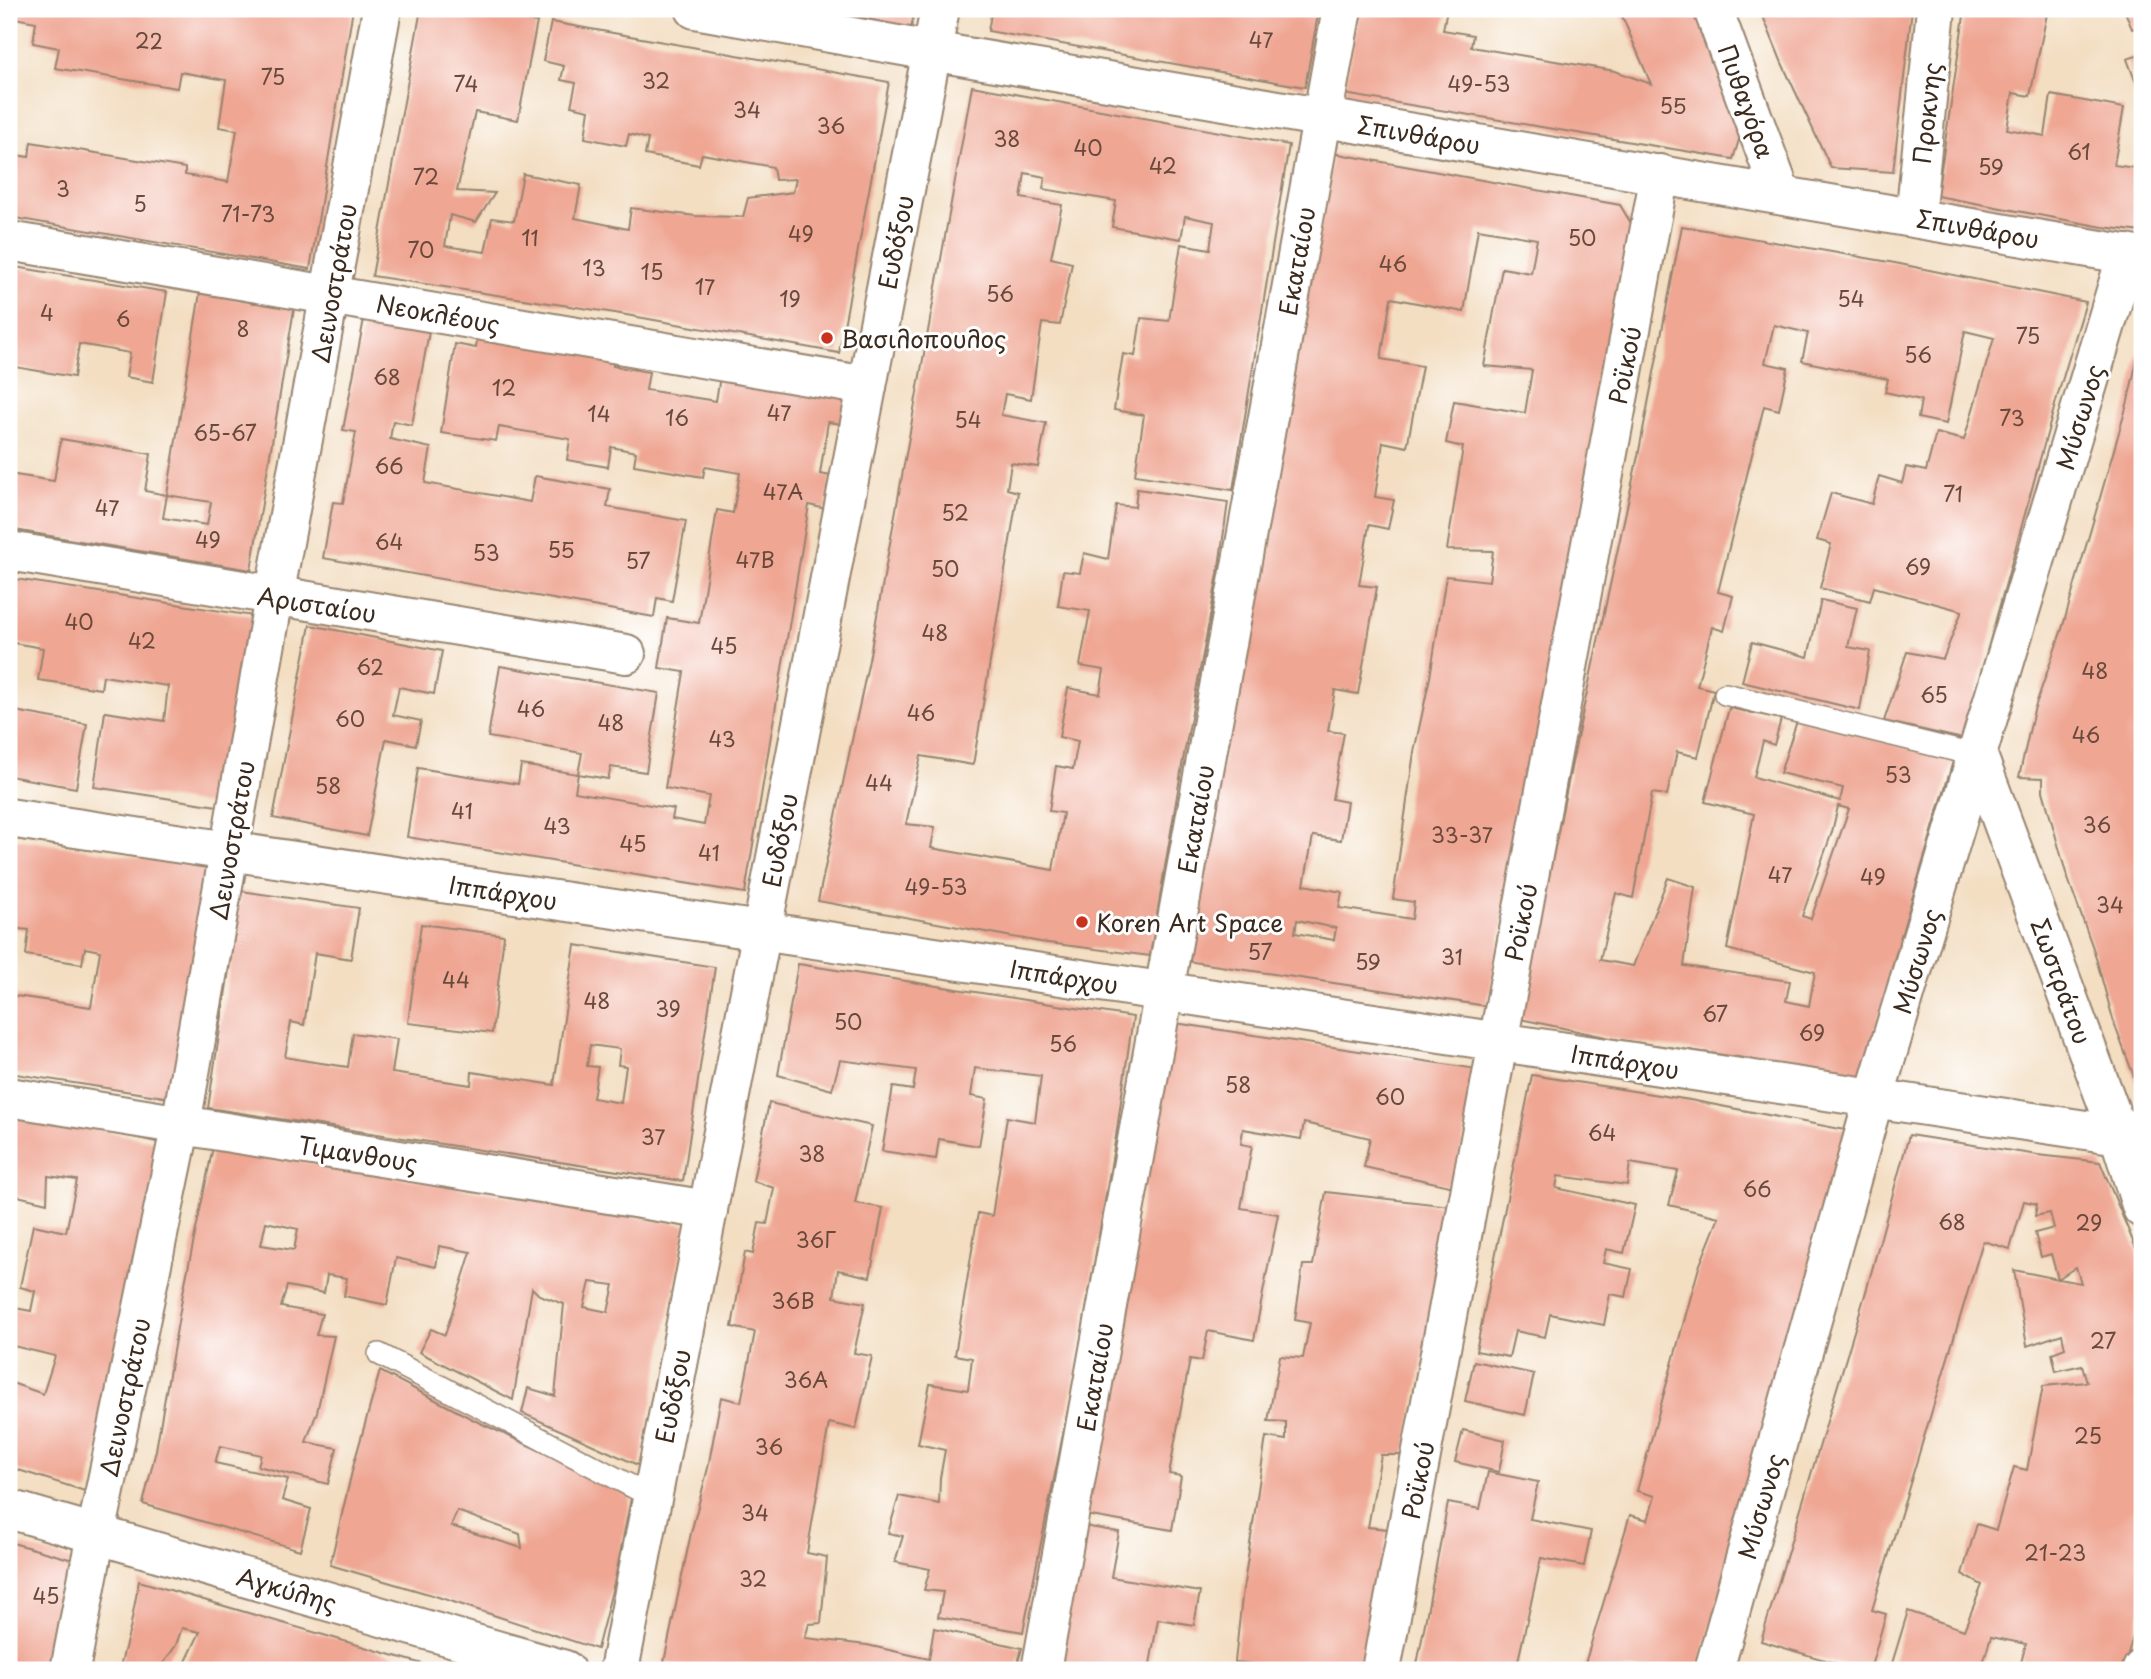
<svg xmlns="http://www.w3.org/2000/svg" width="2151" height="1679" font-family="'Playpen Sans',sans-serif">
<rect width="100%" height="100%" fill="#fff"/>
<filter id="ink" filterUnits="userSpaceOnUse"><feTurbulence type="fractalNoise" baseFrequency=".0143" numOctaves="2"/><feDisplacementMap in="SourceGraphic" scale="14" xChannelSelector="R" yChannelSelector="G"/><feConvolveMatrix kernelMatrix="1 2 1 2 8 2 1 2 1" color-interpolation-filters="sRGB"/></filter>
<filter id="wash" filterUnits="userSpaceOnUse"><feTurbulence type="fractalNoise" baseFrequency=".00686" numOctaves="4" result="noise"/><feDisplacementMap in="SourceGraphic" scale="28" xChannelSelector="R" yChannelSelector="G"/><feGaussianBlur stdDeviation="1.57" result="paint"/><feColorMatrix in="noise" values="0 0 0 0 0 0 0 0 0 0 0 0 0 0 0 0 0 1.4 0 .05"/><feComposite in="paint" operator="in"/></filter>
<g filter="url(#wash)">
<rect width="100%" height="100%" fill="#f3dec2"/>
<g id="blocks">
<!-- building -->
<g fill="#efa693" fill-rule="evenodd">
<path d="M9 9H353L310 269 9 217V154L29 157 31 142 185 168V175L228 182 237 130 219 127 226 80 180 72 177 88 55 68 59 48 33 43 36 22 9 17Z"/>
<path d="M421 9H451L537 22 518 120 475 112 457 191 495 193 476 222 450 215 445 246 485 252 492 218 514 221 523 174 581 185 575 218 628 229 631 208 696 216 743 217 748 198 793 192 796 179 775 180 773 167 702 154 699 165 645 155 648 139 629 134 626 146 585 138 589 110 571 106 576 83 561 80 564 66 543 61 551 22 889 82 839 353 615 313 372 276Z"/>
<path d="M819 9H915L911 28Z"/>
<path d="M992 9H1319L1305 87 988 31Z"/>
<path d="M1360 9H1447L1443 30 1473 35 1471 47 1615 71 1651 84 1619 9H1701L1743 127 1733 159 1344 94Z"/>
<path d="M1760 9H1912L1893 172 1831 168 1782 63Z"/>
<path d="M1965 9H2048L2030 96 2013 93 2007 129 2045 136 2051 95 2124 108 2114 165 2142 169V232L2103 227 1937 196Z"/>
<path d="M2124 9H2142V25L2132 29Z"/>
<path d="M2142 54V99L2127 59Z"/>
<path d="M972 86 1289 145 1233 490 1135 475 1144 415 1114 410 1123 354 1135 356 1141 318 1169 321 1181 244 1210 249 1214 222 1185 216 1181 239 1112 227 1116 201 1043 189 1045 177 1025 173 1021 198 1062 205 1051 258 1072 263 1060 325 1042 323 1031 399 1005 394 1001 415 1046 423 1038 467 1011 463 1007 489 1018 492 973 765 921 756 906 824 935 827 931 848 1053 870 1063 813 1049 811 1056 766 1073 769 1078 741 1059 737 1068 688 1100 694 1104 670 1080 666 1090 611 1058 606 1063 571 1080 573 1084 553 1108 559 1116 505 1135 507 1137 489 1228 502 1218 574 1183 760 1150 956 1040 942 818 901 869 660Z"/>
<path d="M1333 153 1620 205 1638 235 1572 560 1556 624 1546 695 1487 1006 1186 961ZM1478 229 1537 239 1531 273 1502 268 1484 366 1532 370 1525 413 1454 401 1446 443 1463 447 1447 550 1493 551 1489 581 1446 576 1430 677 1414 752 1393 899 1414 902 1412 919 1339 908 1342 892 1304 885 1313 836 1341 840 1347 802 1332 799 1344 733 1328 731 1335 690 1358 694 1377 587 1359 585 1369 525 1388 529 1394 500 1375 497 1383 442 1407 447 1422 366 1381 359 1391 298 1464 312ZM1297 920 1336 928 1334 940 1295 933Z"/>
<path d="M1682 226 1895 263 2086 302 2058 394 1963 739 1884 721 1907 652 1943 659 1962 611 1874 587 1870 601 1820 588 1831 544 1817 540 1831 493 1872 504 1879 476 1902 483 1906 467 1926 471 1936 433 1964 440 1994 338 1965 331 1946 424 1918 418 1921 400 1885 392 1888 379 1802 361 1808 333 1774 325 1765 363 1788 368 1779 410 1764 406 1718 592 1733 596 1724 631 1712 627 1697 686 1714 690 1698 757 1677 752 1667 795 1652 793 1633 898 1616 893 1600 960 1633 966 1668 878 1695 887 1684 966 1790 981 1786 1001 1809 1006 1815 972 1727 949 1754 814 1705 802 1729 708 1781 719 1774 745 1763 741 1754 777 1840 801 1843 788 1780 773 1798 718 1953 761 1897 949 1862 1083 1744 1058 1620 1040 1520 1019 1579 729 1639 451ZM1838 806 1849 809 1811 919 1802 916 1832 832Z"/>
<path d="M9 266 167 292 153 382 126 377 130 353 79 344 74 377 9 366Z"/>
<path d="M200 293 294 309 251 570 9 529V474L54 481 61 439 151 454 145 491 167 495 163 518 207 525 211 502 167 495Z"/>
<path d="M364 319 429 332 412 425 393 421 390 439 431 448 425 483 530 502 535 476 610 489 607 507 686 521 672 601 657 598 654 617 323 558 333 502 343 503 356 432 343 430Z"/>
<path d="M478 332 614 355 613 366 649 372 646 390 716 401 720 377 846 397 842 424 828 422 820 474 831 476 826 509 809 505 745 893 407 837 418 768 518 784 521 765 578 774 575 792 674 809 672 819 704 825 709 796 665 788 684 672 659 668 667 618 699 623 717 510 733 513 740 473 705 467 703 477 634 465 636 452 611 447 608 467 567 460 570 439 499 427 496 441 441 433 455 344 476 348Z"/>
<path d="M2141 341 2142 758H2135L2136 787 2142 796V1098L2115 1026 2094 951 2066 873 2043 791V778L2019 777 2034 710 2062 629 2128 401Z"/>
<path d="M9 578 253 616 224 807 94 787 105 712 164 721 168 686 103 676 101 689 38 680 43 648 13 643 9 660Z"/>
<path d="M1821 600 1857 608 1848 647 1870 651 1860 710 1742 682 1752 642 1808 657Z"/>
<path d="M310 625 442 651 434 694 399 687 393 715 421 721 416 745 386 739 367 836 273 818Z"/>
<path d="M500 666 659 693 646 772 611 767 608 779 578 774 582 753 488 737Z"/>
<path d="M9 710 87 724 76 788 9 776Z"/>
<path d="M9 838 212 868 177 1099 9 1073V995L91 1007 100 951 85 948 82 964 26 955 29 930 9 928Z"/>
<path d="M241 891 359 908 351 959 315 953 304 1025 291 1022 285 1057 308 1061 348 1067 353 1033 397 1039 392 1073 471 1085 472 1072 554 1085 575 945 715 967 683 1181 208 1108ZM590 1045 620 1049 618 1065 626 1066 621 1103 593 1098 598 1067 587 1066Z"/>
<path d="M421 924 504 935 492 1033 408 1023Z"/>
<path d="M798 964 1133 1017 1116 1136 1075 1375 1023 1632 938 1617 943 1592 924 1590 930 1569 895 1562 903 1536 888 1533 899 1496 939 1504 940 1478 945 1450 918 1444 930 1384 968 1390 972 1358 955 1355 978 1213 992 1216 1007 1117 1035 1122 1041 1076 975 1068 971 1096 987 1099 979 1146 939 1139 936 1159 882 1151 893 1087 913 1090 916 1070 840 1060 832 1090 778 1075Z"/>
<path d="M1175 1023 1477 1069 1454 1187 1364 1167 1370 1138 1304 1123 1301 1139 1243 1129 1241 1144 1252 1146 1241 1208 1278 1214 1254 1340 1208 1331 1202 1361 1190 1359 1169 1474 1181 1476 1172 1530 1085 1515Z"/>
<path d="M1532 1075 1690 1100 1856 1132 1698 1670H1583L1630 1515 1648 1520 1655 1496 1637 1491 1699 1267 1719 1217 1669 1205 1678 1171 1630 1163 1627 1185 1558 1176 1556 1188 1635 1205 1624 1253 1606 1249 1603 1263 1632 1269 1626 1297 1610 1294 1604 1325 1550 1314 1545 1337 1515 1331 1509 1357 1476 1351Z"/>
<path d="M769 1103 872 1126 855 1203 883 1208 870 1277 838 1270 834 1297 865 1303 854 1353 872 1356 856 1429 829 1423 807 1553 827 1557 821 1623 809 1624 805 1638 867 1645 929 1659 934 1628 1022 1648 1016 1670H693L664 1662 691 1533 708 1468 721 1397 741 1402 755 1332 732 1327 745 1252 753 1254 759 1223 767 1224 774 1188 753 1181Z"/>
<path d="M9 1110 161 1143 88 1492 9 1467V1382L43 1394 55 1356 9 1345 10 1307 31 1311 35 1291 20 1287 33 1225 66 1232 77 1180 48 1176 47 1203 9 1194Z"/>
<path d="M1909 1135 2038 1155 2100 1162 2142 1263V1607L2123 1670H2019L2026 1644 1991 1637 1981 1670H1890L1908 1611 1964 1630 1982 1585 1962 1574 1977 1524 1996 1530 2014 1467 2027 1470 2043 1386 2087 1382 2082 1365 2056 1371 2052 1353 2065 1348 2062 1334 2027 1346 2014 1270 2058 1279 2081 1283 2076 1267 2058 1279 2051 1254 2041 1257 2035 1233 2054 1228 2050 1213 2035 1216 2037 1204 2024 1201 2010 1249 1983 1241 1872 1610 1886 1614 1870 1670H1858L1761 1641 1867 1288Z"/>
<path d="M213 1147 686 1225 640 1466 522 1413 528 1388 555 1396 564 1304 539 1295 532 1288 513 1400 419 1352 431 1329 445 1335 471 1252 439 1246 436 1267 396 1258 387 1305 344 1296 347 1278 327 1275 324 1293 287 1286 281 1307 322 1314 316 1335 334 1336 317 1412 306 1442 337 1448 328 1484 258 1466 261 1455 220 1446 215 1463 288 1479 282 1500 311 1509 300 1550 143 1504 156 1450 183 1293ZM266 1222 298 1229 294 1250 261 1245ZM590 1282 614 1285 608 1312 584 1307Z"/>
<path d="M1326 1192 1451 1206 1405 1455H1381L1368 1527 1388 1529 1363 1670H1288L1289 1668 1235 1662 1242 1597 1266 1437 1286 1440V1422L1268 1421 1280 1356 1303 1358 1310 1323 1295 1320 1303 1265H1313Z"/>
<path d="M1474 1361 1534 1374 1525 1415 1465 1401Z"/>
<path d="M380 1371 478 1422 632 1493 615 1579 597 1649 432 1595 330 1565 354 1463ZM457 1511 520 1534 522 1548 451 1526Z"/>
<path d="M1463 1430 1505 1440 1499 1472 1455 1462Z"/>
<path d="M1488 1472 1538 1482 1530 1519 1591 1531 1584 1566 1541 1558 1516 1670H1416L1448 1503 1480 1509Z"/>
<path d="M1084 1526 1119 1532 1111 1577 1200 1592 1194 1625 1158 1619 1149 1670H1057Z"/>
<path d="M9 1542 73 1560 50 1670H9Z"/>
<path d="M139 1581 443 1670H182L200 1632 182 1628 176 1645 159 1670H119L130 1629Z"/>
</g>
</g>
</g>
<g filter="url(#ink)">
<use href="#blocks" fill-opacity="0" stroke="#978470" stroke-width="2"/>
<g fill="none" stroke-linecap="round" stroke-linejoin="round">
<defs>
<g id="lane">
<path d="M1725 694 1978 756"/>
<path d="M379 1354 652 1497"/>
</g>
<g id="street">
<path d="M695 9 931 51 2142 257"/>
<path d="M1713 9 1781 194"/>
<path d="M1915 218 1936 9"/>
<path d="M9 241 867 386"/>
<path d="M9 551 626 654"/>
<path d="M1978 756 2119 1135 2142 1208"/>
<path d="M9 818 2119 1135 2142 1127"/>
<path d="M9 1097 708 1210"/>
<path d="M9 1509 565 1670"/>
<path d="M70 1670 96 1534 181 1124 274 597 382 9"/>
<path d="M619 1670 940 9"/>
<path d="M1041 1670 1342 9"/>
<path d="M1381 1670 1660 174"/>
<path d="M1714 1670 1874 1098 2127 254"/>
<path d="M2142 1670V1669"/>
</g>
</defs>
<!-- lane casing -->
<use href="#lane" stroke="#978470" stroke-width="24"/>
<!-- street casing -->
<use href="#street" stroke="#978470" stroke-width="42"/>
<!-- lane -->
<use href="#lane" stroke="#fff" stroke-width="21"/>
<!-- street -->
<use href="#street" stroke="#fff" stroke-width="38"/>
</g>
</g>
<!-- markers -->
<g fill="#c8321e" stroke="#fff" stroke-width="2.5">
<circle cx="827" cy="338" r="7"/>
<circle cx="1082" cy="922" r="7"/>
</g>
<g text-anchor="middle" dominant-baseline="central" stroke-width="6" stroke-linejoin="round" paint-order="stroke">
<!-- number labels -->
<g font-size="21" fill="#68493b">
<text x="1261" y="39">47</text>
<text x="149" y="40">22</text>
<text x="273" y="76">75</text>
<text x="656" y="80">32</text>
<text x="466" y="83">74</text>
<text x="1479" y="83">49-53</text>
<text x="1673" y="105">55</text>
<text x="747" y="109">34</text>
<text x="831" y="125">36</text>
<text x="1007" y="138">38</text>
<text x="1088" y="147">40</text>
<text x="2079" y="151">61</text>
<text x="1163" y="165">42</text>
<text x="1991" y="166">59</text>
<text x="426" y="176">72</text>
<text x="63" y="188">3</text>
<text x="140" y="203">5</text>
<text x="248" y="213">71-73</text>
<text x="801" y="233">49</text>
<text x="530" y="237">11</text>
<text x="1582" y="237">50</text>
<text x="421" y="249">70</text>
<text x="1393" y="263">46</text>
<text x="594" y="267">13</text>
<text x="652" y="271">15</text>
<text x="705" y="286">17</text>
<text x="1000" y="293">56</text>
<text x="790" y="298">19</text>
<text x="1851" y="298">54</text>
<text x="47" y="312">4</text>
<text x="123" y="318">6</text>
<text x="243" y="328">8</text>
<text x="2028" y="335">75</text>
<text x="1918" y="354">56</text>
<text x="387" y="376">68</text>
<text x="504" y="387">12</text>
<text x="779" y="412">47</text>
<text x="599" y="413">14</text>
<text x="677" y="417">16</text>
<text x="2012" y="417">73</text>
<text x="968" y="419">54</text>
<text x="225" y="432">65-67</text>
<text x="389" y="465">66</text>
<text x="783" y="491">47Α</text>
<text x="1953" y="493">71</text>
<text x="107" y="507">47</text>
<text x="955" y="512">52</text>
<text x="208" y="539">49</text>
<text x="389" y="541">64</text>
<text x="561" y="549">55</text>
<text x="486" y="552">53</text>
<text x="755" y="559">47Β</text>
<text x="638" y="560">57</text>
<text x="1918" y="566">69</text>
<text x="945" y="568">50</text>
<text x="79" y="621">40</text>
<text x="935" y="632">48</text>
<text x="142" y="640">42</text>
<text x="724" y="645">45</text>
<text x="370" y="666">62</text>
<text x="2095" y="670">48</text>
<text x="1934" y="694">65</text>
<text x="531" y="708">46</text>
<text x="921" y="712">46</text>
<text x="350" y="718">60</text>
<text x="611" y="722">48</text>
<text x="2086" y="734">46</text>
<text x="722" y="738">43</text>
<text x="1898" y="774">53</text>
<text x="879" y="782">44</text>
<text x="328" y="785">58</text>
<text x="462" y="810">41</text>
<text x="2097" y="824">36</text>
<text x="557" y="825">43</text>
<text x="1462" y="834">33-37</text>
<text x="633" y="843">45</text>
<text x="709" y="852">41</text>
<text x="1780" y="874">47</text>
<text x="1873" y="876">49</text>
<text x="936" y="886">49-53</text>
<text x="2110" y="904">34</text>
<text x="1260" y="951">57</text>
<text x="1452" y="956">31</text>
<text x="1368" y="961">59</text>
<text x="456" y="979">44</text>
<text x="597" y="1000">48</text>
<text x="668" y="1008">39</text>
<text x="1715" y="1013">67</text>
<text x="848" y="1021">50</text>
<text x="1812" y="1032">69</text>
<text x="1063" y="1043">56</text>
<text x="1238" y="1084">58</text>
<text x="1390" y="1096">60</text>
<text x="1602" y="1132">64</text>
<text x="653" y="1136">37</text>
<text x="812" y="1153">38</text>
<text x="1757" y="1188">66</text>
<text x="1952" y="1221">68</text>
<text x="2089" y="1222">29</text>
<text x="816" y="1239">36Γ</text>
<text x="793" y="1300">36Β</text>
<text x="2103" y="1340">27</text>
<text x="806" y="1379">36Α</text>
<text x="2088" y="1435">25</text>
<text x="769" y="1446">36</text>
<text x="755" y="1512">34</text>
<text x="2055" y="1552">21-23</text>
<text x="753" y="1578">32</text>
<text x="46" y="1595">45</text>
</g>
<!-- street labels -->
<g font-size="24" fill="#3b2a1e" stroke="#fff">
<text transform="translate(1747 101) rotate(70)">Πυθαγόρα</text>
<text transform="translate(1926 113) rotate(-84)">Προκνης</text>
<text transform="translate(1419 134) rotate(10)">Σπινθάρου</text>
<text transform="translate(1978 228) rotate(10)">Σπινθάρου</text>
<text transform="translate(895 242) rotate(-79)">Ευδόξου</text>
<text transform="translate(1296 261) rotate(-80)">Εκαταίου</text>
<text transform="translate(333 283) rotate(-80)">Δεινοστράτου</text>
<text transform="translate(438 313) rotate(10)">Νεοκλέους</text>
<text transform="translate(1624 365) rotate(-79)">Ροϊκού</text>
<text transform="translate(2079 417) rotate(-73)">Μύσωνος</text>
<text transform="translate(317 604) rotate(9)">Αρισταίου</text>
<text transform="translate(1195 819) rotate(-80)">Εκαταίου</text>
<text transform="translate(231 840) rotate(-80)">Δεινοστράτου</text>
<text transform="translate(779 840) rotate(-79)">Ευδόξου</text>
<text transform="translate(503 892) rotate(9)">Ιππάρχου</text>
<text transform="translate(1520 922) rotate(-79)">Ροϊκού</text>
<text transform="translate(1916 961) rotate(-73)">Μύσωνος</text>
<text transform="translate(1064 976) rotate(9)">Ιππάρχου</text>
<text transform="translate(2062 981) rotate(70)">Σωστράτου</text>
<text transform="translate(1625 1061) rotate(9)">Ιππάρχου</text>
<text transform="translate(358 1153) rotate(9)">Τιμανθους</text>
<text transform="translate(1094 1377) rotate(-80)">Εκαταίου</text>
<text transform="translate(672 1396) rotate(-79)">Ευδόξου</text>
<text transform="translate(124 1397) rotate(-78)">Δεινοστράτου</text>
<text transform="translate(1417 1480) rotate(-79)">Ροϊκού</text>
<text transform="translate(1760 1506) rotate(-74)">Μύσωνος</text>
<text transform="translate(287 1589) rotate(16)">Αγκύλης</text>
</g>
<!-- poi labels -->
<g font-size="24" fill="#3b2a1e" stroke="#fff" text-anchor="start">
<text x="841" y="338">Βασιλοπουλος</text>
<text x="1096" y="922">Koren Art Space</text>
</g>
</g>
<!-- margin -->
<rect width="2151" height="1679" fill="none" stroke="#fff" stroke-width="35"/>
</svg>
